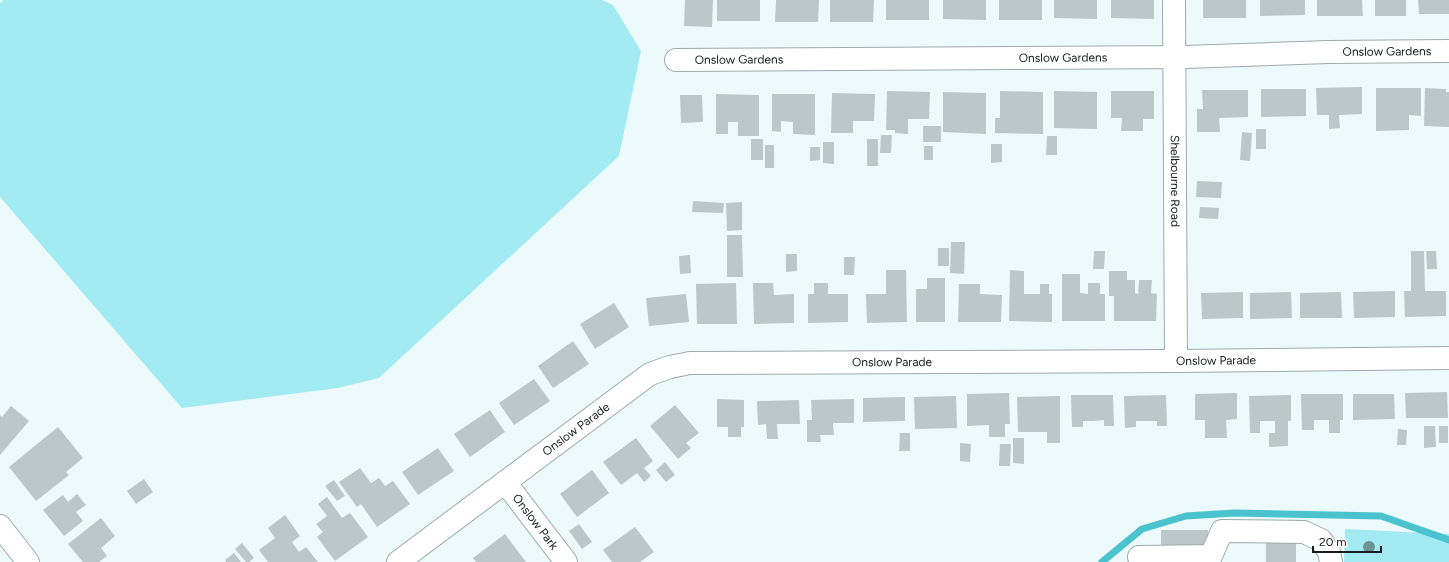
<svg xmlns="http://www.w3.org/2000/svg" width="1449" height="562" font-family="Figtree,sans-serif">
<rect width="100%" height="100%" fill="#ecfafc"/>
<!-- green -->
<g fill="#a3ebf3">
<path d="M3 0H602L613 5 641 51 619 156 379 378 338 388 182 408 0 197V3Z"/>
<path d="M1345 529 1449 534V562H1344Z"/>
</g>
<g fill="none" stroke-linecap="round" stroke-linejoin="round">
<!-- stream -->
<path stroke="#4ac3cf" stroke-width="7" d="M1102 562 1142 529 1186 516 1234 513 1381 516 1449 540"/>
</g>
<!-- building -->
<g fill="#bac8ca">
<path d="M685 0H713L712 27 684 26Z"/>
<rect x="717" y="0" width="43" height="21"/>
<path d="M776 0H819L818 22H775Z"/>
<path d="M830 0H874L873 22H830Z"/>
<rect x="886" y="0" width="43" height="20"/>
<path d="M943 0H986V20L943 19Z"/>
<rect x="999" y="0" width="43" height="20"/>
<path d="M1054 0H1097V19L1054 18Z"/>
<path d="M1111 0H1154V19L1111 18Z"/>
<rect x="1203" y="0" width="43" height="18"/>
<path d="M1260 0H1305V15L1260 16Z"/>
<path d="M1317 0H1362L1363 16H1317Z"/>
<rect x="1375" y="0" width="31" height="16"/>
<path d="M1418 0H1449V14H1419Z"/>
<path d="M1362 87V114L1339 115 1340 128 1329 129V115H1317L1316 88Z"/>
<path d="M1376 88H1421V116L1409 115V130L1376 131Z"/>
<path d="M1425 88 1446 89V92H1449V127L1424 126Z"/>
<path d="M1261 89H1306V116L1261 117Z"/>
<path d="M1202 90H1248V117L1219 118 1220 132H1197V109H1203Z"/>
<path d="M887 91 930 92 929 119H908V134L895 133V130H886Z"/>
<path d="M1000 91 1043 92V134L995 133V118H1000Z"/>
<path d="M1054 91 1097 92V129L1054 128Z"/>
<path d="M1111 91H1154V119H1143V131H1121L1122 118H1111Z"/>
<path d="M943 92 986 93V134L943 132Z"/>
<path d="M832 93 875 94 874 121H853V133H831Z"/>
<path d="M716 94 759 95V136H738V122H728V134H716Z"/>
<path d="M772 94H815V135L793 134V122L781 121V132L772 131Z"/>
<path d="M680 95H702L703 122 681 123Z"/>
<rect x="923" y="126" width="18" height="16"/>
<rect x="1256" y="129" width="10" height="20"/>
<path d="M1242 132 1252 133 1250 161 1240 160Z"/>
<path d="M881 135H892L891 153H880Z"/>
<path d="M1047 136H1057V155H1046Z"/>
<rect x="751" y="139" width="12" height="21"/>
<rect x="867" y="139" width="11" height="27"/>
<path d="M823 142H834V164L823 163Z"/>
<path d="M991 144H1002V162L991 163Z"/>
<rect x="765" y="145" width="9" height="23"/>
<rect x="924" y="146" width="9" height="14"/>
<path d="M810 147H820V160L810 161Z"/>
<path d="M1197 181 1222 182 1221 198 1196 197Z"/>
<path d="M693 201 724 203 723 213 692 212Z"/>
<path d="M742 202V230L727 231 726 203Z"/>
<path d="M1200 207 1219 208 1218 219 1199 218Z"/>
<path d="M727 235H742L743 277H727Z"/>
<path d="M951 242H965L964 274 950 273Z"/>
<rect x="938" y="248" width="11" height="18"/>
<path d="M1094 251H1105L1104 269H1093Z"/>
<path d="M1411 251H1424L1425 291H1446V316L1405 317 1404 291H1411Z"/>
<path d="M1426 251H1436L1437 269H1427Z"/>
<path d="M786 254H797V271L786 272Z"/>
<path d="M690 255 691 273 680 274 679 256Z"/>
<path d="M844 257H855L854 275H844Z"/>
<path d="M886 270H906L907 322 867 323 866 294H886Z"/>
<path d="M1010 270 1024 271V294H1040V284H1049V294H1052V322L1009 321Z"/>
<path d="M1109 271H1127V280H1135V293L1138 294 1139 280H1152L1151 293 1157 294 1156 321H1114V296H1109Z"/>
<path d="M1062 274H1080V293L1088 294V283H1100V294H1105V321H1062Z"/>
<path d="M927 278H945V322H916V289H927Z"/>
<path d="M736 283 737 324H697L696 284Z"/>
<path d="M753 283H773L774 295 794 294V323L754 324Z"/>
<path d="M814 283H828V294H848V322L808 323V294H814Z"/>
<path d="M959 284H980V294L1002 295 1001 322H958Z"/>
<path d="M1395 291V317L1354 318 1353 292Z"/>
<path d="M1243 292V318L1202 319 1201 293Z"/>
<path d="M1291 292 1292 318 1250 319V293Z"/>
<path d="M1341 292 1342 318H1300V293Z"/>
<path d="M686 294 689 322 649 326 646 298Z"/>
<path d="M614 303 629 327 595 349 580 324Z"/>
<path d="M573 341 589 364 553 388 538 366Z"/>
<path d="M534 379 550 401 514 425 499 403Z"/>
<path d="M1447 392 1448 418H1406L1405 393Z"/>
<path d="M1009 393 1010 424H1005V437H989V425L967 426V394Z"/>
<path d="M1237 393V419L1226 420 1227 438H1205V420H1195V394Z"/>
<path d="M1301 394H1343V420H1340V433H1329V420H1314V430H1302Z"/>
<path d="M1353 394H1394L1395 419 1353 420Z"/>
<path d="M1071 395H1113L1114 426H1104V420L1093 421H1083V427H1072Z"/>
<path d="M1166 395 1167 426H1157V421H1136V427L1125 428 1124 396Z"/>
<path d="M1291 395V421H1288V446L1269 447V433H1275V421H1260V433H1250L1249 396Z"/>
<path d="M956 396 957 428 915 429 914 397Z"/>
<path d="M1060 396V443H1047V432H1018L1017 397Z"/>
<path d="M905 397V421L863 422V398Z"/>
<path d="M717 399 744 400V427H741V437H728V427H717Z"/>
<path d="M854 399V423H833L834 435H820L821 442H807V420H812L811 400Z"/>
<path d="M799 400 800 424H777L778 439H767L766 424 758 425 757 401Z"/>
<path d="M675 405 699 433 686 443 691 448 678 459 650 426Z"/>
<path d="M11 406 29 421 0 455V415L2 417Z"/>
<path d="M490 410 505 432 470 457 454 434Z"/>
<path d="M1424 426H1435L1436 447 1424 448Z"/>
<rect x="1439" y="426" width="9" height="17"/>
<path d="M58 427 83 458 66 472 69 475 36 501 9 467Z"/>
<path d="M1398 429 1407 430 1406 445H1397Z"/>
<path d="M900 433H910V451H899Z"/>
<path d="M636 438 653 461 644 468 651 476 644 482 637 473 621 485 603 462Z"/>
<path d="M1013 438H1024V464L1013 463Z"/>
<path d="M960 443 971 444 970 462 960 461Z"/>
<path d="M1000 444H1011L1010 466H999Z"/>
<path d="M438 448 454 471 418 495 402 472Z"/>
<path d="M665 462 675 475 666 482 656 470Z"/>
<path d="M360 468 371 483 379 478 385 486 393 481 410 504 377 527 361 504 357 507 339 482Z"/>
<path d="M592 470 609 493 577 517 560 494Z"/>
<path d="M144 479 153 492 136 504 127 491Z"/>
<path d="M334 480 345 496 337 501 325 486Z"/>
<path d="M77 494 86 505 76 512 83 521 64 536 43 510 63 495 68 502Z"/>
<path d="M327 497 342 518 350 513 368 537 335 561 317 537 323 532 316 524 327 516 318 504Z"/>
<path d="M285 515 300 536 292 542 299 552 306 547 318 562H268L259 550 275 538 268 528Z"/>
<path d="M101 518 115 536 101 548 107 556 99 562H83L68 544Z"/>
<path d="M579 524 592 542 582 549 569 531Z"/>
<path d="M635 527 654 552 640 562H612L603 550Z"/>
<rect x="1161" y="530" width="47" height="16"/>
<path d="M505 534 526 562H476L473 558Z"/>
<rect x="1266" y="540" width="30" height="22"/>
<path d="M242 543 254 558 249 562H246L235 549Z"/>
<path d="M234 553 241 562H226L225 560Z"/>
</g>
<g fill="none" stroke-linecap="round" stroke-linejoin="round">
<defs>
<g id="minor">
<path id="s1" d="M1174 0 1176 361"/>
<path id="s2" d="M676 60 1185 57 1328 52 1449 51"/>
<path id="s3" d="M505 482 566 562"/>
<path d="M0 526 28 562"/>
<path d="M1139 557 1211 556 1222 531 1304 532 1321 540 1329 552 1331 562"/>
<path id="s4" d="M398 562 650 374 670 367 690 363 1176 361 1449 358"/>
</g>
</defs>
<!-- minor casing -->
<use href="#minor" stroke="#9caaab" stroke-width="24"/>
<!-- minor -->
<use href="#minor" stroke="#fff" stroke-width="22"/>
</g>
<!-- trees -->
<circle fill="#6c9396" cx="1369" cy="547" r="6"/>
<g text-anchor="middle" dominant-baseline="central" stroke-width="3.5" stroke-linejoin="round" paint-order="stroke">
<!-- street labels -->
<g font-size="12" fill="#171c1c" stroke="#fff">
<text stroke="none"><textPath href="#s2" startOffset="711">Onslow Gardens</textPath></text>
<text stroke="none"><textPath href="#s2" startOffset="387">Onslow Gardens</textPath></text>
<text stroke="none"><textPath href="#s2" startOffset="63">Onslow Gardens</textPath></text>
<text stroke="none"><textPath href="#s1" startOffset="181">Shelbourne Road</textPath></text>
<text stroke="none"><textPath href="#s4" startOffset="882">Onslow Parade</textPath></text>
<text stroke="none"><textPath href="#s4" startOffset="558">Onslow Parade</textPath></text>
<text stroke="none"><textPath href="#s4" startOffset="222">Onslow Parade</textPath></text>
<text stroke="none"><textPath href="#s3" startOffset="50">Onslow Park</textPath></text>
</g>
</g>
<!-- scale -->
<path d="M1313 546v6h68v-6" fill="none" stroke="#171c1c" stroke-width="2"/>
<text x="1319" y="546" font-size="12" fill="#171c1c" stroke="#ffffff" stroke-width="3" paint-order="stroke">20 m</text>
</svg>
